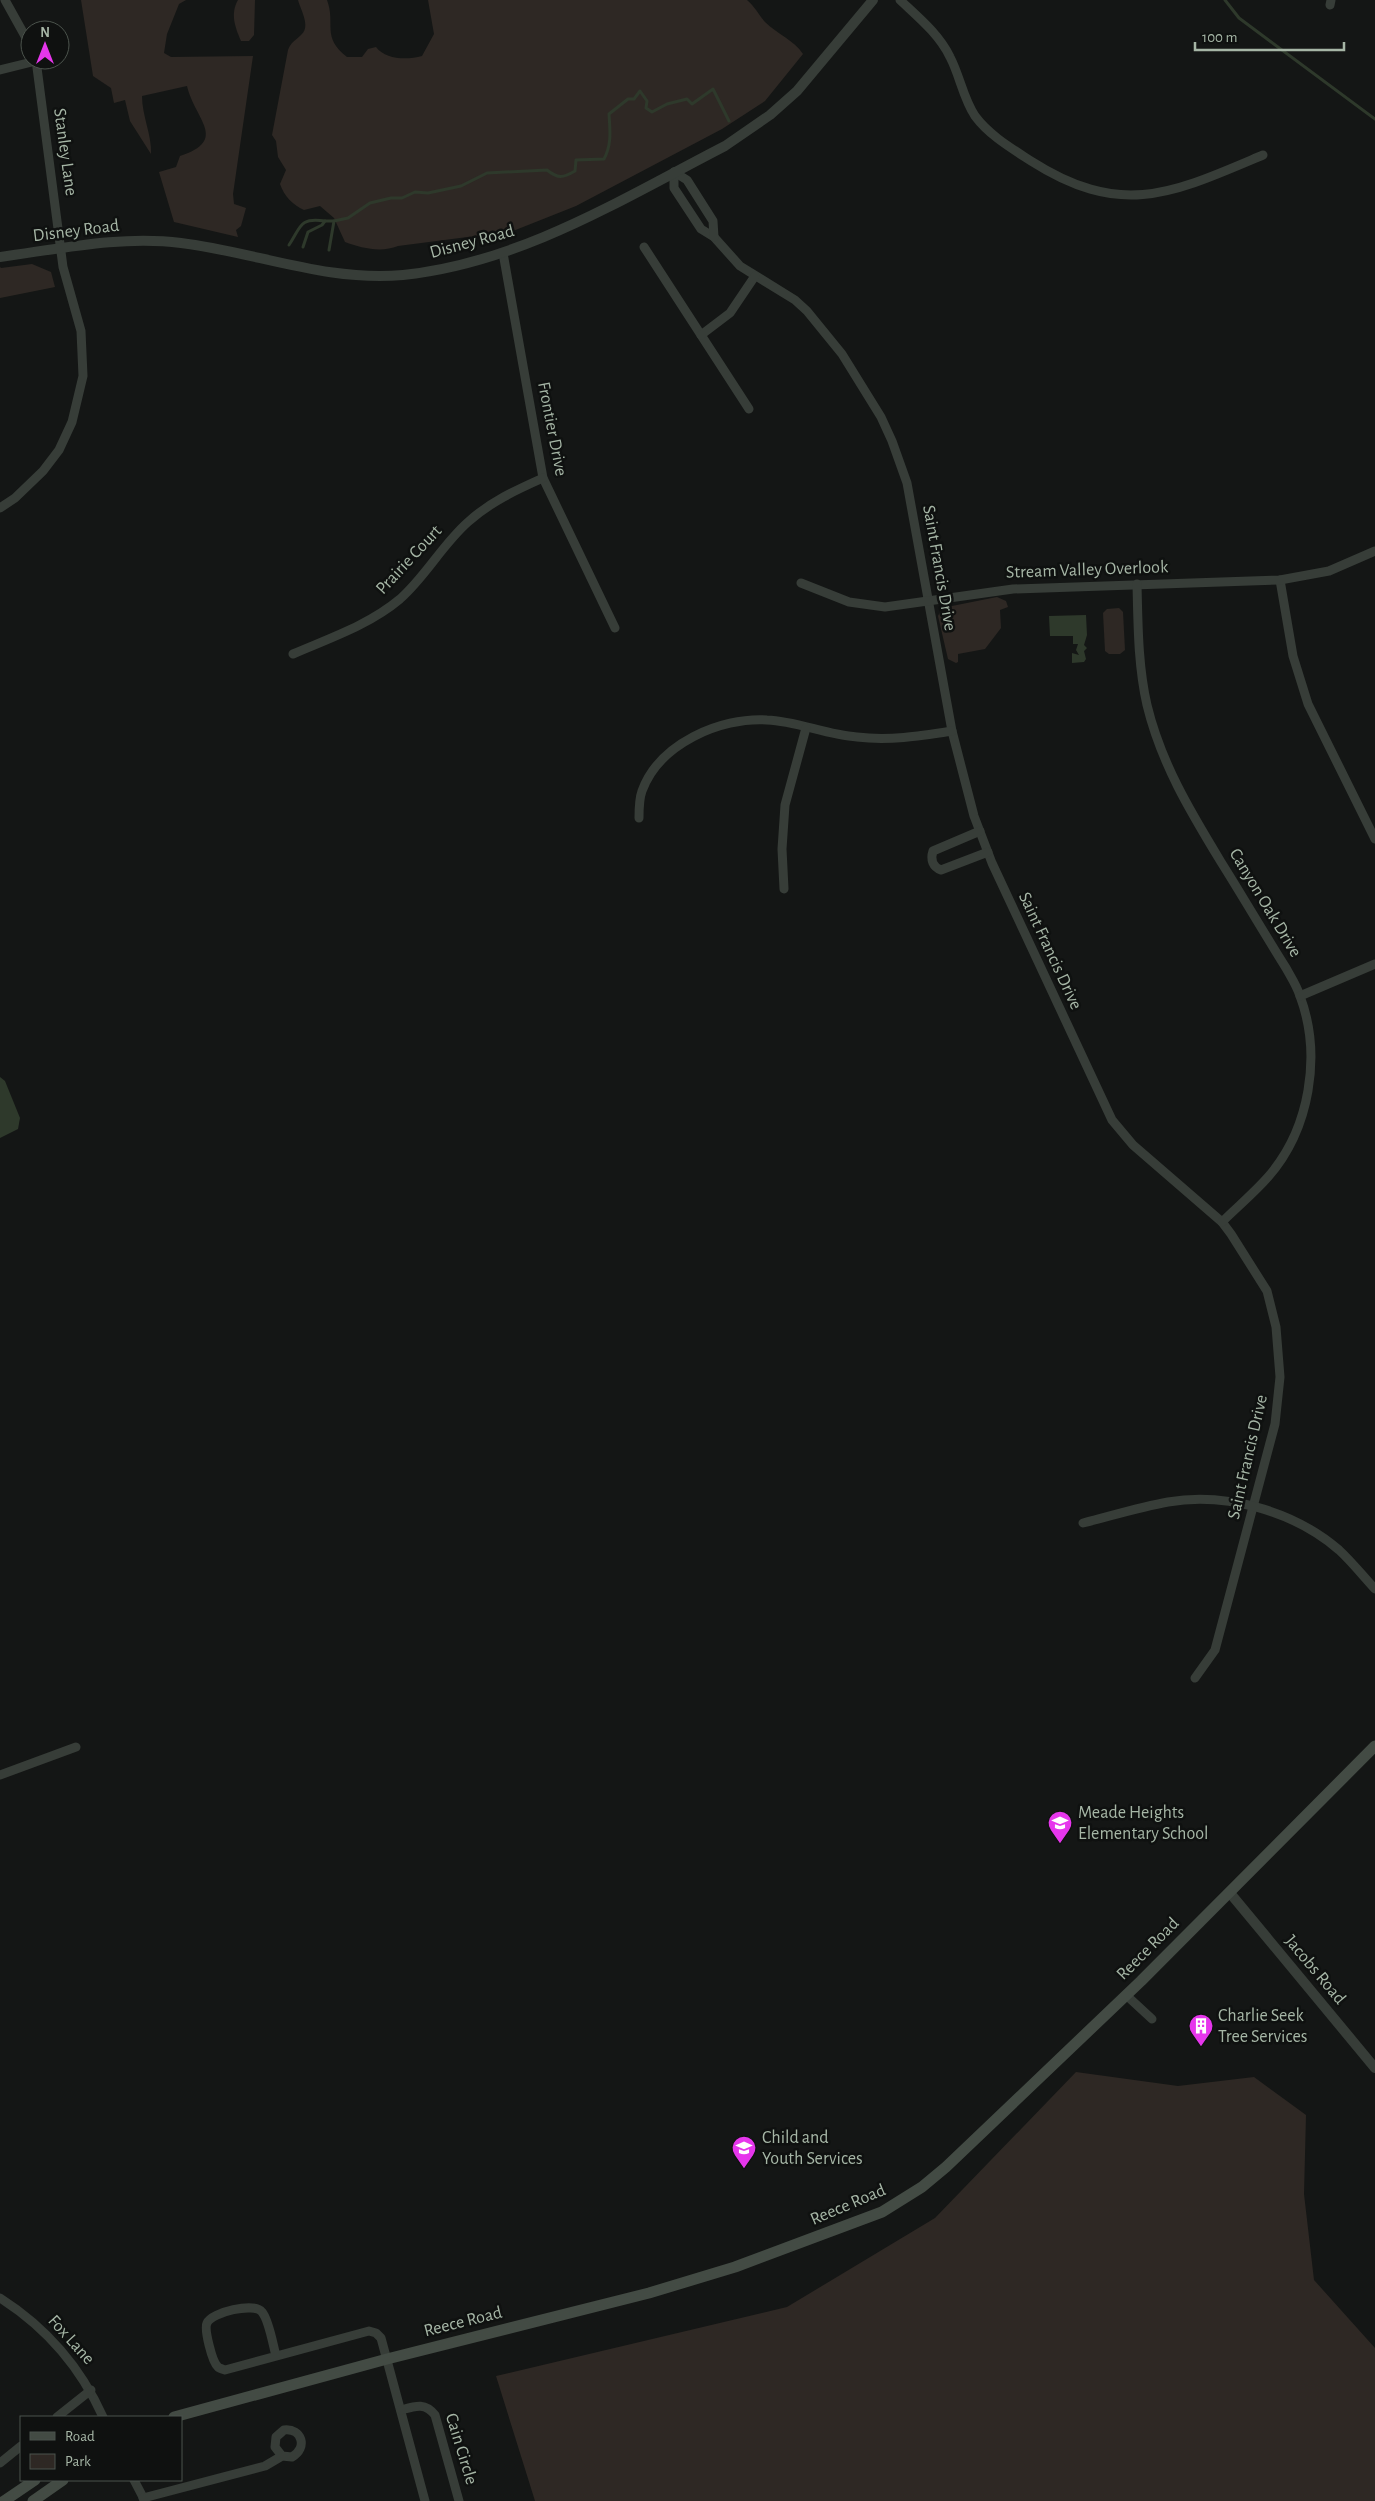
<svg xmlns="http://www.w3.org/2000/svg" width="1375" height="2501" font-family="'Alegreya Sans',sans-serif">
<rect width="100%" height="100%" fill="#141615"/>
<!-- green -->
<g fill="#2e2824">
<path d="M81 0H186L179 4 167 34 164 53 171 57 253 56 233 194 234 204 246 208 241 226 236 230 238 237 174 222 159 172 176 167 180 156C229 140 195 120 187 86L142 96C142 116 152 135 151 154L130 121 125 100 114 103 111 88 93 76Z"/>
<path d="M238 0H255L254 35 249 41H241C235 27 230 14 238 0Z"/>
<path d="M298 0H327C336 24 321 37 347 57H362L368 49 376 47C386 60 407 60 422 56L434 34 428 0H747C755 7 759 15 765 22 777 34 794 40 803 54L765 101 722 129 576 206 513 231 398 246C381 253 361 248 345 242L334 218 320 206 304 210C293 205 284 196 280 184L286 170 278 157 276 141 272 135 288 50C291 42 295 41 301 35 311 26 301 11 298 0Z"/>
<path d="M32 264 51 272 55 287 0 298V267L1 268Z"/>
<path d="M997 597 1006 601 1008 607 1000 610 1001 628 985 649 958 654V662L956 663 948 659 938 616 942 608Z"/>
<path d="M1119 608 1123 612 1125 650 1120 654H1109L1105 651 1103 613 1107 609Z"/>
<path d="M1076 2072 1178 2086 1254 2077 1306 2115 1304 2194 1314 2280 1375 2348V2501H535L496 2376 787 2307 935 2218Z"/>
</g>
<!-- water -->
<g fill="#2e392b">
<path d="M1086 615 1087 635 1084 645 1087 648 1084 651 1086 659 1084 662 1072 663V653L1079 655 1076 650 1078 644H1073V636H1050L1049 616Z"/>
<path d="M0 1077 5 1081 20 1118 18 1129 0 1138Z"/>
</g>
<g fill="none" stroke-linecap="round" stroke-linejoin="round">
<!-- stream -->
<g stroke="#2e392b" stroke-width="3">
<path d="M1225 0 1239 18 1375 119"/>
<path d="M289 245C301 227 299 217 325 221"/>
<path d="M303 247 308 232 322 225 325 221H334"/>
<path d="M329 250 334 221 348 218 370 203 391 198H402L415 192 428 193 461 186 487 173 547 170C558 179 563 178 575 171L576 160 604 159C612 144 610 130 609 114L628 99H634L640 91 647 101 646 108 652 112 667 104 687 99 692 104 713 89 729 121"/>
</g>
<!-- minor -->
<g stroke="#373d38" stroke-width="9">
<path d="M5 0 30 45"/>
<path d="M900 0C918 17 939 34 950 57 960 76 963 98 975 116 989 135 1011 148 1031 161 1122 219 1173 193 1263 155"/>
<path d="M1330 5 1331 0"/>
<path d="M0 70 36 61"/>
<path d="M674 172V188L701 229 714 237 740 266 795 300 807 311 842 354 881 417 892 441 907 483 952 731 974 816 992 863 1112 1120 1133 1145 1222 1222 1231 1234 1267 1291 1276 1327 1280 1377 1275 1424 1215 1650 1195 1678"/>
<path d="M674 172 687 180 713 221 714 237"/>
<path d="M644 247 749 409"/>
<path d="M503 253 543 478 615 628"/>
<path d="M701 335 730 313 755 276"/>
<path d="M0 508 15 498 43 471 59 450 72 422 83 376 81 331 63 267 36 60"/>
<path d="M1280 580 1293 656 1308 704 1375 839"/>
<path d="M801 583 849 602 885 607 1013 589 1280 580 1329 571 1375 551"/>
<path d="M1137 584C1138 625 1138 666 1147 705 1161 763 1190 811 1221 862 1243 897 1264 933 1286 968 1291 977 1297 986 1300 996 1322 1055 1310 1129 1268 1177 1254 1193 1237 1207 1222 1222"/>
<path d="M293 654C330 638 369 625 400 599 426 576 442 545 468 522 490 502 516 490 543 478"/>
<path d="M639 818C639 810 639 799 642 791 659 744 720 717 767 720 797 721 826 735 857 737 889 741 920 736 952 731"/>
<path d="M980 831 933 851C930 860 933 867 941 870L988 852"/>
<path d="M784 889 782 849 785 805 806 728"/>
<path d="M1300 996 1375 964"/>
<path d="M1083 1523C1111 1516 1140 1507 1168 1502 1226 1492 1294 1511 1339 1550 1352 1562 1363 1576 1375 1589"/>
<path d="M0 1775 76 1747"/>
<path d="M1126 1995 1152 2019"/>
<path d="M0 2298C47 2328 80 2366 103 2417"/>
<path d="M276 2356C273 2345 269 2320 262 2312 254 2302 212 2312 207 2323 204 2329 212 2362 218 2367 219 2368 222 2369 225 2370L369 2331 376 2333 381 2338 425 2501"/>
<path d="M401 2410C415 2406 425 2402 435 2415L459 2501"/>
<path d="M57 2417 91 2390"/>
<path d="M0 2463 21 2446"/>
<path d="M134 2480 145 2501"/>
<path d="M143 2498 265 2466 282 2456 292 2457C308 2448 302 2428 284 2430L276 2437 275 2447 282 2456"/>
</g>
<!-- tertiary -->
<g stroke="#373d38" stroke-width="10">
<path d="M0 257C59 249 122 235 181 243 255 252 326 282 403 275 520 263 622 199 725 146L770 115 797 91 873 0"/>
<path d="M1230 1893 1375 2068"/>
</g>
<!-- secondary -->
<g stroke="#434b44" stroke-width="11">
<path d="M174 2417 387 2359 649 2293 735 2267 882 2212 922 2187 946 2167 1141 1981 1375 1746"/>
<path d="M4 2501 35 2480"/>
<path d="M33 2501 63 2480"/>
</g>
</g>
<!-- icons -->
<defs>
<symbol id="school-pin" viewBox="-11 -11 22 30"><path d="M0 17L-7.5 6A9.5 9.5 0 1 1 7.5 6Z" fill="#e636ec" stroke="#0f1110"/><path d="M0-5L7-2L0 1L-7-2ZM-4 1L0 2.5L4 1V4Q0 6-4 4Z" fill="#fff"/></symbol>
<symbol id="building-pin" viewBox="-11 -11 22 30"><path d="M0 17L-7.5 6A9.5 9.5 0 1 1 7.5 6Z" fill="#e636ec" stroke="#0f1110"/><path d="M-4-6H4V6H1V3H-1V6H-4ZM-2.5-4.3h1.7v1.8h-1.7ZM.8-4.3h1.7v1.8H.8ZM-2.5-1h1.7V.8h-1.7ZM.8-1h1.7V.8H.8Z" fill="#fff"/></symbol>
</defs>
<g fill-rule="evenodd">
<use href="#school-pin" x="1046" y="1809" width="28" height="38"/>
<use href="#building-pin" x="1187" y="2012" width="28" height="38"/>
<use href="#school-pin" x="730" y="2134" width="28" height="38"/>
</g>
<g text-anchor="middle" dominant-baseline="central" stroke-width="5" stroke-linejoin="round" paint-order="stroke">
<!-- street labels -->
<g font-size="18" fill="#a6b6a6" stroke="#0f1110">
<text transform="translate(65 152) rotate(82)">Stanley Lane</text>
<text transform="translate(76 231) rotate(-7)">Disney Road</text>
<text transform="translate(472 242) rotate(-15)">Disney Road</text>
<text transform="translate(552 429) rotate(79)">Frontier Drive</text>
<text transform="translate(409 560) rotate(-47)">Prairie Court</text>
<text transform="translate(939 568) rotate(80)">Saint Francis Drive</text>
<text transform="translate(1087 570) rotate(-2)">Stream Valley Overlook</text>
<text transform="translate(1265 903) rotate(59)">Canyon Oak Drive</text>
<text transform="translate(1050 951) rotate(65)">Saint Francis Drive</text>
<text transform="translate(1248 1457) rotate(-77)">Saint Francis Drive</text>
<text transform="translate(1148 1949) rotate(-45)">Reece Road</text>
<text transform="translate(1315 1970) rotate(50)">Jacobs Road</text>
<text transform="translate(848 2205) rotate(-23)">Reece Road</text>
<text transform="translate(463 2322) rotate(-14)">Reece Road</text>
<text transform="translate(71 2340) rotate(48)">Fox Lane</text>
<text transform="translate(461 2449) rotate(73)">Cain Circle</text>
</g>
<!-- poi labels -->
<g font-size="18" fill="#a6b6a6" stroke="#0f1110" text-anchor="start">
<text x="1078" y="1813">Meade Heights<tspan x="1078" dy="21">Elementary School</tspan></text>
<text x="1218" y="2016">Charlie Seek<tspan x="1218" dy="21">Tree Services</tspan></text>
<text x="762" y="2138">Child and<tspan x="762" dy="21">Youth Services</tspan></text>
</g>
</g>
<!-- legend -->
<rect x="20" y="2416" width="162" height="65" fill="#0f1110" stroke="#4b534c"/>
<rect x="30" y="2432" width="25" height="8" fill="#434b44" stroke="#4b534c"/>
<text x="65" y="2441" font-size="15" fill="#a6b6a6">Road</text>
<rect x="30" y="2454" width="25" height="15" fill="#2e2824" stroke="#4b534c"/>
<text x="65" y="2466" font-size="15" fill="#a6b6a6">Park</text>
<!-- north arrow -->
<g transform="translate(45 45)"><circle r="24" fill="#0f1110" stroke="#4b534c"/>
<path d="M0-4L9 19L0 12L-9 19Z" fill="#e636ec"/>
<text y="-8" font-size="14" font-weight="bold" text-anchor="middle" fill="#a6b6a6">N</text>
</g>
<!-- scale -->
<path d="M1195 42v8h149v-8" fill="none" stroke="#a6b6a6" stroke-width="2.5"/>
<text x="1202" y="42" font-size="15" fill="#a6b6a6" stroke="#0f1110" stroke-width="4" paint-order="stroke">100 m</text>
</svg>
